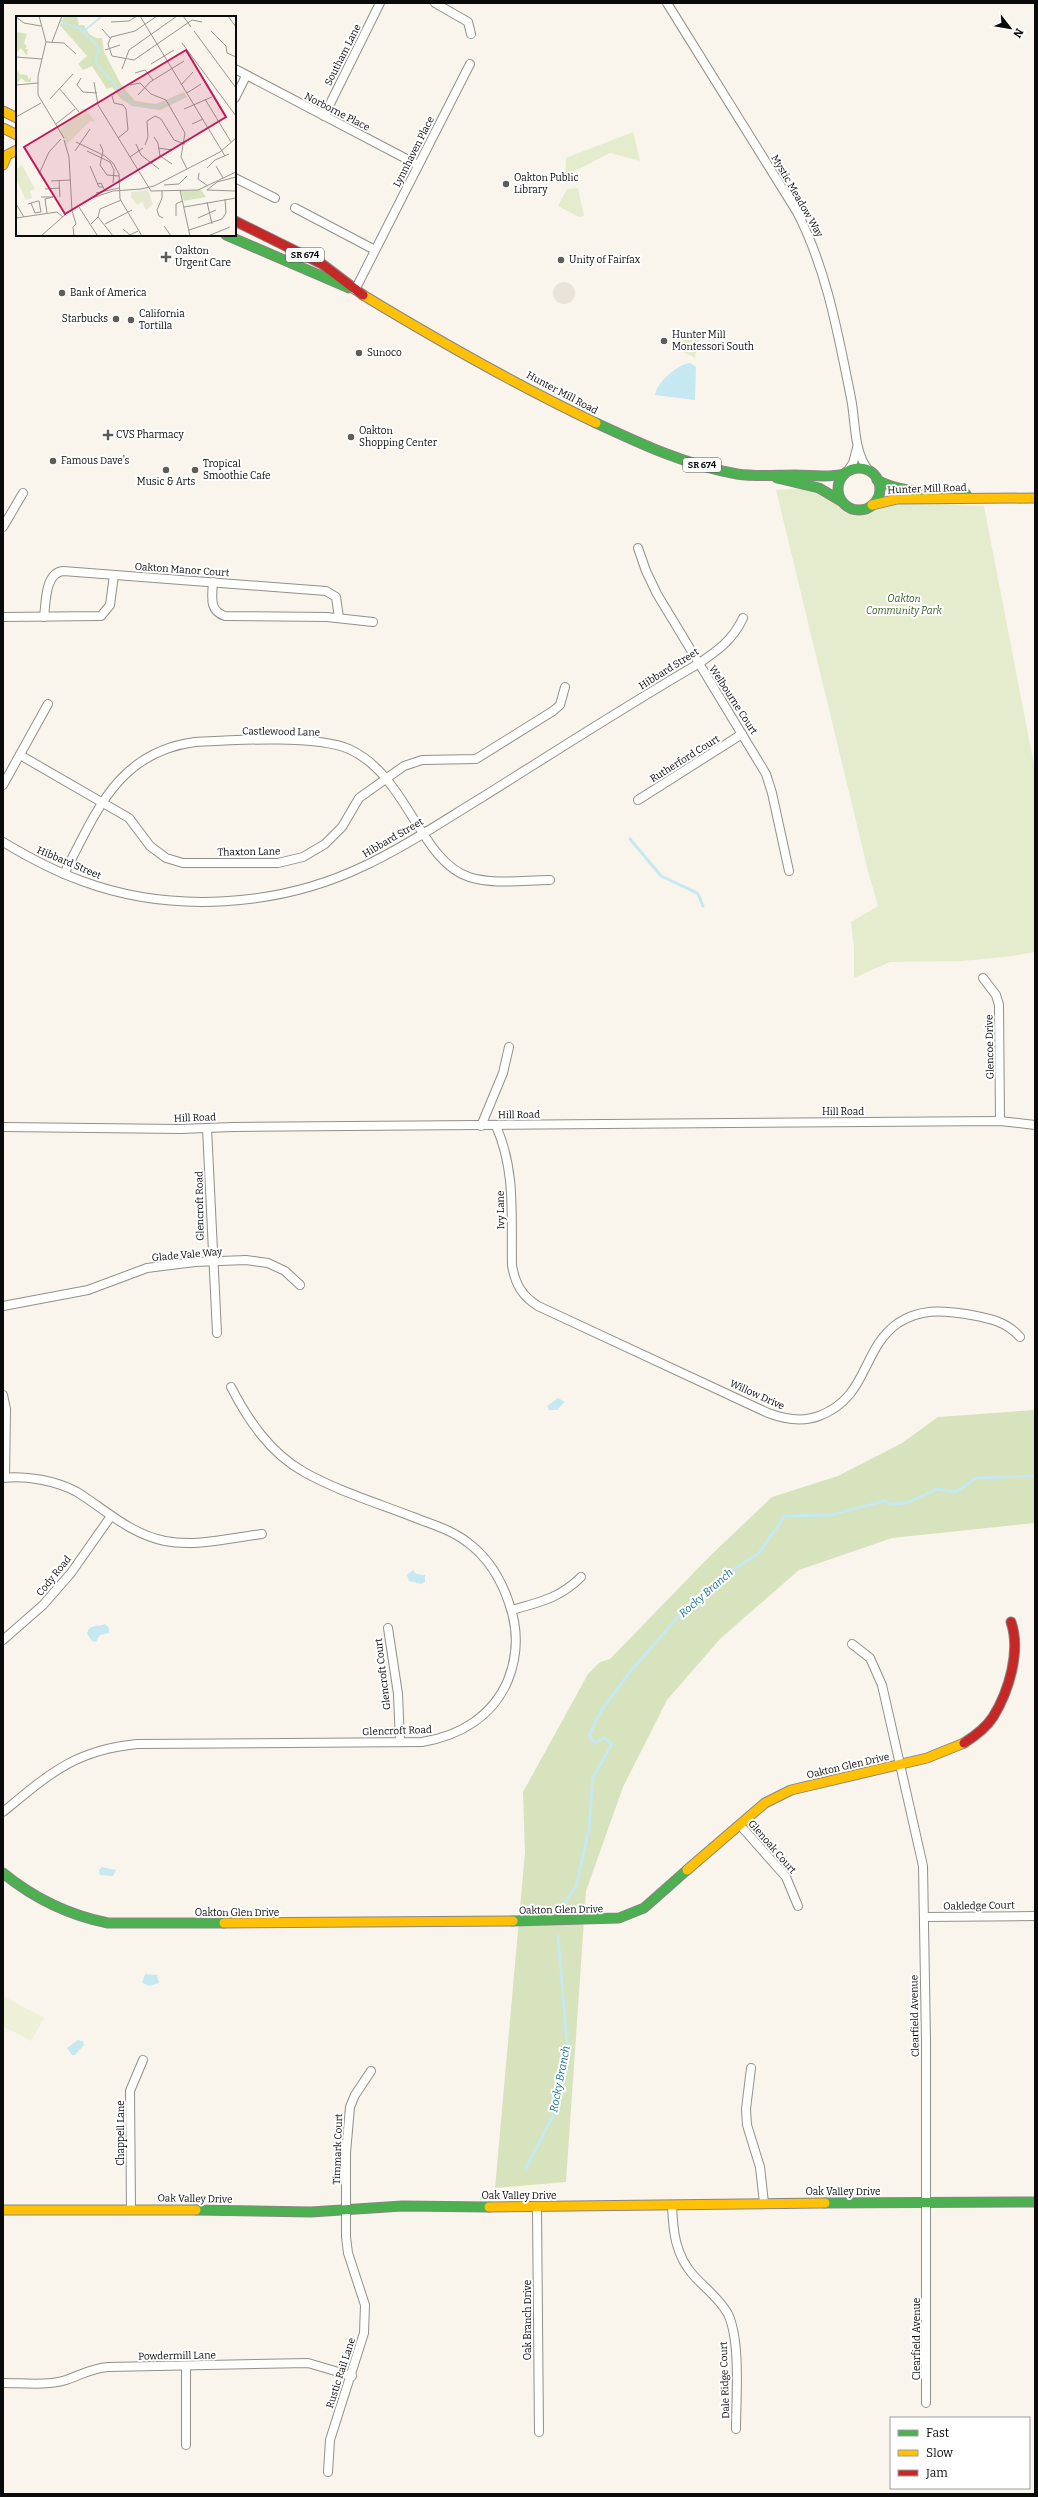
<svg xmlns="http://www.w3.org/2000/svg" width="1038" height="2497" font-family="Bitter,serif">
<rect width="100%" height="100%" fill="#f9f5ed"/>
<!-- green -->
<g fill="#e5ecce">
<path d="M633 132 640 161 610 153 573 172 565 182 566 158Z"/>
<path d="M578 188 584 216 579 217 558 206 567 189Z"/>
<path d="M686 332 700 333 695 358 679 350Z"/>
<path d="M803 488 835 500 846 513H868L876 508 895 502 984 506 1035 770V952L1013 956 963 961 890 962 854 978V947L851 922 878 906 869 875 776 490Z"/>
</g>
<!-- forest -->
<path fill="#d7e3bd" d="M1035 1410V1523L892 1538 799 1570 720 1639 667 1700 623 1787 586 1891 566 2182 495 2188 525 1852 523 1792 588 1674 600 1662 610 1659 710 1556 772 1497 838 1476 902 1443 938 1417Z"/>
<!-- pitch -->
<path fill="#eef1d8" d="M3 1996 44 2018 31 2041 3 2026Z"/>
<!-- plaza -->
<circle fill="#e9e3da" cx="564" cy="293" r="11"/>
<!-- water -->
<g fill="#c6e8f0">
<path d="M690 363 696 367 695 400 655 395C656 383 678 364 690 363Z"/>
<path d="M558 1398 565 1402 557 1410H549L547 1406Z"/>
<path d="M413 1570 416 1574 425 1575V1582L421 1584 409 1581 407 1575Z"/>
<path d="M105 1624 109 1628V1633L100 1635 96 1642 92 1641 87 1634C89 1624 97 1627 105 1624Z"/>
<path d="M102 1867 116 1870 113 1876 100 1875 99 1870Z"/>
<path d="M145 1974 157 1975 159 1983 150 1986 142 1983Z"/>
<path d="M78 2040 83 2041 84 2045 75 2055H72L67 2048Z"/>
</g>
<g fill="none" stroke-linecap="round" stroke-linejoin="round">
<!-- stream -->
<g stroke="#c6e8f0" stroke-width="3">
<path d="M630 839 661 876 693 891 698 894 703 906"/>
<path d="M557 1918V1912L576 1887 589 1829 593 1777 612 1744 604 1738 595 1743 589 1735 601 1711 630 1672 678 1617 728 1573 759 1553 785 1516 830 1515 885 1501 890 1504 907 1503 937 1489 956 1492 976 1478 1035 1476"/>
<path d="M526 2168 554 2114 567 2044 558 1936"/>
</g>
<defs>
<g id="street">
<path d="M435 3 468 22 471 34"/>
<path d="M667 3 797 212C827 270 838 334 851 398 856 423 853 451 869 471"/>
<path d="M235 69 418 165"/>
<path d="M235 98 246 76"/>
<path d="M324 116 380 3"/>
<path d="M235 178 275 198"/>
<path d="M295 208 375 250"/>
<path d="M355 290 470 64"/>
<path d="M846 473 853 463 857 448"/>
<path d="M3 527 23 493"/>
<path d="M638 548 646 571 657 594 766 774 772 793 789 871"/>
<path d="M213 582C212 597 209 611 225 616L327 617 373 622"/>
<path d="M3 617 101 616 110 605 114 575"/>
<path d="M44 617C46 602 45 573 63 571L326 591 336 597 339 618"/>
<path d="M20 755 129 818 150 846 166 858 183 863H278L303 857 325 844 342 827 359 798 404 766 422 760 476 759 553 711 560 705 565 687"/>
<path d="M3 785 48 704"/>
<path d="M638 800 742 734"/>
<path d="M3 842C28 857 54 871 82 881 171 914 279 907 364 866 405 847 443 821 481 798 553 753 624 707 698 664 717 651 733 640 743 618"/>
<path d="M64 874C96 812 118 752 195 742 233 740 317 735 349 749 407 775 420 861 469 877 494 885 524 880 550 880"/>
<path d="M983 978 996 995 999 1005 1000 1121"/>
<path d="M481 1126 503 1073 509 1047"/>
<path d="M496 1126C516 1171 511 1216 512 1265 515 1284 522 1296 538 1306L768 1413C784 1419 803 1422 819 1416 869 1397 861 1349 898 1323 920 1309 941 1310 966 1314 987 1318 1005 1320 1020 1337"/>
<path d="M3 1127 180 1129 233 1127 1000 1121 1035 1125"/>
<path d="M207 1128 217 1333"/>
<path d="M3 1306 88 1290 147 1268 195 1262 246 1260 268 1263 285 1271 300 1285"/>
<path d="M3 1395 6 1409 5 1477"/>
<path d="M3 1478C26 1475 57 1481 77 1492 106 1510 130 1534 165 1541 196 1547 230 1538 262 1534"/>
<path d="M512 1610C540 1602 560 1598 581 1577"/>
<path d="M388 1628 398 1694 400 1742"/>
<path d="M3 1640 43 1605 71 1573 111 1516"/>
<path d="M852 1644 870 1658 882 1685 923 1866 926 2041V2403"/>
<path d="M3 1812C49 1774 75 1750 137 1744L422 1742C460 1736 493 1716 508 1680 518 1655 518 1628 509 1603 501 1579 489 1558 467 1542 452 1530 431 1524 413 1517 377 1503 338 1491 304 1472 270 1453 248 1420 231 1387"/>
<path d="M740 1825 786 1877 798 1906"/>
<path d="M924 1917 1035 1916"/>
<path d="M751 2068 746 2109 747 2125 760 2167 764 2203"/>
<path d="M672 2205C673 2231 675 2255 694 2276 706 2289 719 2298 728 2314 741 2342 736 2398 736 2429"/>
<path d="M537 2208 539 2432"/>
<path d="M131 2209 130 2091 143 2060"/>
<path d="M3 2383C23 2383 47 2386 66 2380 81 2375 92 2368 108 2367L308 2363 352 2376"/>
<path d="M186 2445V2366"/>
<path d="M328 2472 330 2440 364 2333 365 2305 348 2253 346 2237V2153L350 2107 355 2095 371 2071"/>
</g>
<g id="fast">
<path d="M226 235 349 288"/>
<path d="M596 423C641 444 688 466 737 474 757 477 776 475 795 475 812 475 828 478 844 474"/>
<circle cx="859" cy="489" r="21"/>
<path d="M777 478 819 488 841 501"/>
<path d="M877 480C905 495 936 490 966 494"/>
<path d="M3 1873C35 1899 68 1915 108 1923H224"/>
<path d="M513 1921 619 1918 644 1908 687 1870"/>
<path d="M825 2203 1035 2202"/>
<path d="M196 2210 311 2212 402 2206 489 2207"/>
</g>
<g id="slow">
<path d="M3 111 17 118"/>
<path d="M3 128 17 135"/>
<path d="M3 165 7 155 17 150"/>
<path d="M363 295C439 341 516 385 596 423"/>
<path d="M872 505 897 499 1035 498"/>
<path d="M687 1870 765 1803 791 1790 927 1758 964 1743"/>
<path d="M224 1923 513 1921"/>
<path d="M489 2207 825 2203"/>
<path d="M3 2210H196"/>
</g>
<g id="jam">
<path d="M235 221 322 264 363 295"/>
<path d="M964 1743C975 1736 986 1728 993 1717 1009 1691 1021 1651 1011 1622"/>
</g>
</defs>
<!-- street casing -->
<use href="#street" stroke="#92908c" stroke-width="10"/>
<!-- fast casing -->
<use href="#fast" stroke="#888683" stroke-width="11"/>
<!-- slow casing -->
<use href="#slow" stroke="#888683" stroke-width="11"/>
<!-- jam casing -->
<use href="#jam" stroke="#888683" stroke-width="11"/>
<!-- street -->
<use href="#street" stroke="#fefefc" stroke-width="8"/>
<!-- fast -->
<use href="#fast" stroke="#4caf50" stroke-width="9"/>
<!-- slow -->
<use href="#slow" stroke="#ffc107" stroke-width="9"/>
<!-- jam -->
<use href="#jam" stroke="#c62828" stroke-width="9"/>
</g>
<!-- markers -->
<g fill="#5e5c59" stroke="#fff" stroke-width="1.5">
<circle cx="506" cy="184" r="4"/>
<path d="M164 251h4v4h4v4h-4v4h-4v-4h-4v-4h4z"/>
<circle cx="561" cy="260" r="4"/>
<circle cx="62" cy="293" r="4"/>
<circle cx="116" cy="319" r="4"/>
<circle cx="131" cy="320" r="4"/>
<circle cx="664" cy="341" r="4"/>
<circle cx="359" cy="353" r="4"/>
<path d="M106 429h4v4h4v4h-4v4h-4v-4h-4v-4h4z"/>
<circle cx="351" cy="437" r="4"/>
<circle cx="53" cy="461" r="4"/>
<circle cx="166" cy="470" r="4"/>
<circle cx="195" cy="470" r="4"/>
</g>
<g text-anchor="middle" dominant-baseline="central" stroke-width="4" stroke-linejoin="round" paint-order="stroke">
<!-- shield labels -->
<g fill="#fff" stroke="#545454" stroke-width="1">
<rect x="286" y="248" width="38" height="14" rx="3"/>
<rect x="683" y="458" width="38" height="14" rx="3"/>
</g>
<g font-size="9" font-weight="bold" fill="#0a0a0a">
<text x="305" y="255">SR 674</text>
<text x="702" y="465">SR 674</text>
</g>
<!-- street labels -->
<g font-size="10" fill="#0a0a0a" stroke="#fff">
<text transform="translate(343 55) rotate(-63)">Southam Lane</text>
<text transform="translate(337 112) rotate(27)">Norborne Place</text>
<text transform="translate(414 152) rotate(-63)">Lynnhaven Place</text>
<text transform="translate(797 196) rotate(60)">Mystic Meadow Way</text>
<text transform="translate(562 393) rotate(28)">Hunter Mill Road</text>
<text transform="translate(927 489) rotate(-2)">Hunter Mill Road</text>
<text transform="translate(182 570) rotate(4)">Oakton Manor Court</text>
<text transform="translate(669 669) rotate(-32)">Hibbard Street</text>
<text transform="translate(733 700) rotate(57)">Welbourne Court</text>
<text transform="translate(281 732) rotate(1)">Castlewood Lane</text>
<text transform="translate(685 759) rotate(-32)">Rutherford Court</text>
<text transform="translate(393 838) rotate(-30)">Hibbard Street</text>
<text transform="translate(249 852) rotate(-1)">Thaxton Lane</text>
<text transform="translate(69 863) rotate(23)">Hibbard Street</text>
<text transform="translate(990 1047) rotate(-91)">Glencoe Drive</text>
<text x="843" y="1112">Hill Road</text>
<text transform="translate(519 1115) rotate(-1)">Hill Road</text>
<text transform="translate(195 1118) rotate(-2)">Hill Road</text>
<text transform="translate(200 1206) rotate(-91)">Glencroft Road</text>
<text transform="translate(501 1210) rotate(-91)">Ivy Lane</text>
<text transform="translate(187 1255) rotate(-5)">Glade Vale Way</text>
<text transform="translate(757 1395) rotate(24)">Willow Drive</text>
<text transform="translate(54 1576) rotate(-51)">Cody Road</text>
<text transform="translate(383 1674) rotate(-97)">Glencroft Court</text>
<text transform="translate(397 1731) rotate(-2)">Glencroft Road</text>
<text transform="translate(848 1766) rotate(-13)">Oakton Glen Drive</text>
<text transform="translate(772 1847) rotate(49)">Glenoak Court</text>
<text transform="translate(979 1906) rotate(-1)">Oakledge Court</text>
<text transform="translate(561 1910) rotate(-1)">Oakton Glen Drive</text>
<text x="237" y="1913">Oakton Glen Drive</text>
<text transform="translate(915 2016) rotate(-91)">Clearfield Avenue</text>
<text transform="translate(121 2133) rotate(-90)">Chappell Lane</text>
<text transform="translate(338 2149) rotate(-88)">Timmark Court</text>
<text x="843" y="2192">Oak Valley Drive</text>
<text x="519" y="2196">Oak Valley Drive</text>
<text transform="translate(195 2199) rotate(1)">Oak Valley Drive</text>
<text transform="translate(528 2320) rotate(-90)">Oak Branch Drive</text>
<text transform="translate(917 2339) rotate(-90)">Clearfield Avenue</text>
<text transform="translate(177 2356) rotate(-1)">Powdermill Lane</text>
<text transform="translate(341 2373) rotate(-72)">Rustic Rail Lane</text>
<text transform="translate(725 2380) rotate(-92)">Dale Ridge Court</text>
</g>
<!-- poi labels -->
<g font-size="10" fill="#0a0a0a" stroke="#fff" text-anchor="start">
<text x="514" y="178">Oakton Public<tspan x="514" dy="12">Library</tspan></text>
<text x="175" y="251">Oakton<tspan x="175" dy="12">Urgent Care</tspan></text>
<text x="569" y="260">Unity of Fairfax</text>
<text x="70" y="293">Bank of America</text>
<text x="139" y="314">California<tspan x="139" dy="12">Tortilla</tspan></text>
<text x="108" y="319" text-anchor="end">Starbucks</text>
<text x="672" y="335">Hunter Mill<tspan x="672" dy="12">Montessori South</tspan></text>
<text x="367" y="353">Sunoco</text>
<text x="359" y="431">Oakton<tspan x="359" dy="12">Shopping Center</tspan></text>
<text x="116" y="435">CVS Pharmacy</text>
<text x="61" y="461">Famous Dave's</text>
<text x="203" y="464">Tropical<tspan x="203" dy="12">Smoothie Cafe</tspan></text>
<text x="166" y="482" text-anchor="middle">Music &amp; Arts</text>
</g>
<!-- park labels -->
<g font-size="10" font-style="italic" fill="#355d1f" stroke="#fff">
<text x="904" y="599">Oakton<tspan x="904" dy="12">Community Park</tspan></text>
</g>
<!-- water labels -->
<g font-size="11" font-style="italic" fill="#1b7194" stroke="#fff">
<text transform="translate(706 1593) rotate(-41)">Rocky Branch</text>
<text transform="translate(560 2079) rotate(-79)">Rocky Branch</text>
</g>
</g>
<!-- overview -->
<g transform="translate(16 16)">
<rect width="220" height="220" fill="#f9f5ed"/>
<path d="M68 92 79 105 73 106 50 129 43 115ZM13 142 6 149 19 173 14 175 16 182 10 184 0 163V154Z" fill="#e5ecce"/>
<path d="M48 0H61L63 9H68L73 18 80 22H86L88 36 106 70 119 85 140 88 168 76 171 81 144 94 116 90 104 82 96 71 91 73 76 50 67 54 62 48 71 40 44 9ZM0 16 11 18 8 27 11 30 9 33H12L11 40 5 32 0 37ZM3 55V58L11 59 13 64 15 60V66H10L5 62 1 68 0 57ZM185 174 190 181 168 185 165 175Z" fill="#d7e3bd"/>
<path d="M132 174 137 188 130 194 126 186 121 189 115 181V176Z" fill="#e6e8d2"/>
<path fill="none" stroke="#c6e8f0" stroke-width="2" d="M45 4 46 7 63 12 77 25 83 32 79 46 116 88 136 92 151 87M67 16 86 0M153 86 169 80"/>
<path fill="none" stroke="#999792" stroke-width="1" d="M23 0 30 26 22 60V79L48 122M124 0 209 140M141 0 119 15 95 21 92 28 96 40 118 44 176 4 186 6M167 0 175 11M212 0 220 11M0 1 8 7 25 10M95 6 113 5 121 0M86 13 94 22M178 15 220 72M195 15 210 30M30 26 48 27 60 38M36 26 46 0M166 27 220 100M210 30 211 37 220 41M89 34 104 29M0 41 26 43M135 48 158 34M106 53 113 34 161 0M119 57 129 54 137 64M65 62 61 69 67 76 81 77M78 66 82 89 135 175 182 174 220 156M0 69 22 67M114 69 124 67 135 78 150 84 169 117 165 141 171 153M165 69 177 56M43 72 63 96M171 77 185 68M122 79 134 66 168 45M96 80 98 87 107 89 110 93 112 114 102 122M34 83 57 58M189 83 215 126M168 93 196 81M0 101 25 87M40 108 59 93M176 108 187 103M138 121 142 127 144 140 156 148M48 124 53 141 56 195M60 126 89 140 97 147 103 158 104 183 126 220M84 128 87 135 84 149 91 159 103 160M120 128 125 139 143 153M129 129 132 121 131 105 139 100 145 103 158 124 169 128M142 132 156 134M59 135 74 113M71 135 94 146 98 154 97 167M114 141 127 132M135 148 144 140M74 150 83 171H87M200 150 207 162M191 152 199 144 213 138M183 157 182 163 192 170M23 158 33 136 45 123M220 161 201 166 191 174 220 175M43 164 44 181M35 165 54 164M81 168 85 167 89 175M148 169 163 168 171 160M29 173 44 172M164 174 174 220M146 175V182L141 194 143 200 147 202M80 177 103 172M25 181H37L29 183M29 183 31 197M191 186 196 208M0 188 8 201M12 188 22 185H23L25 196 19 197 15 187M63 191 81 219M168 191 220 182M56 195 60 208 57 211 58 220M160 200V188L166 185M82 201 97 220M0 202 41 196 47 201M182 202 200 194M75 208 82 201 84 193 105 184M89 208 116 194M148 210 155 220M107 213 114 219 122 215M173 214 206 203 210 197 209 183M25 220 51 197 76 182 97 175 125 173 138 170 204 136 220 122M192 220 214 211"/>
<path fill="#c2185b" fill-opacity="0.15" stroke="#c2185b" stroke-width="2" d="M170 34 210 101 49 198 8 131Z"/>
<rect width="220" height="220" fill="none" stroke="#0a0a0a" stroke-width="2"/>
</g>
<!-- border -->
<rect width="1038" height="2497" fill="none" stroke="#0a0a0a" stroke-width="8"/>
<!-- legend -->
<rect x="890" y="2417" width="140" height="72" fill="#ffffff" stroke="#9d9d9d"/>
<rect x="898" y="2430" width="20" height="6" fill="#4caf50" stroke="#9d9d9d"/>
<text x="926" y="2437" font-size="12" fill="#0a0a0a">Fast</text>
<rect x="898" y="2450" width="20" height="6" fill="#ffc107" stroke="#9d9d9d"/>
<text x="926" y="2457" font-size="12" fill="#0a0a0a">Slow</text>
<rect x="898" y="2470" width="20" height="6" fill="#c62828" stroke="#9d9d9d"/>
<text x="926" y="2477" font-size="12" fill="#0a0a0a">Jam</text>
<!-- north arrow -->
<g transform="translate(1010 28) rotate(121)" stroke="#ffffff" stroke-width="3" paint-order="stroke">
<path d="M0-3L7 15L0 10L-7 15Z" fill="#0a0a0a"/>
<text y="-6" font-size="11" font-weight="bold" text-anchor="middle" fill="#0a0a0a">N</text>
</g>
</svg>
